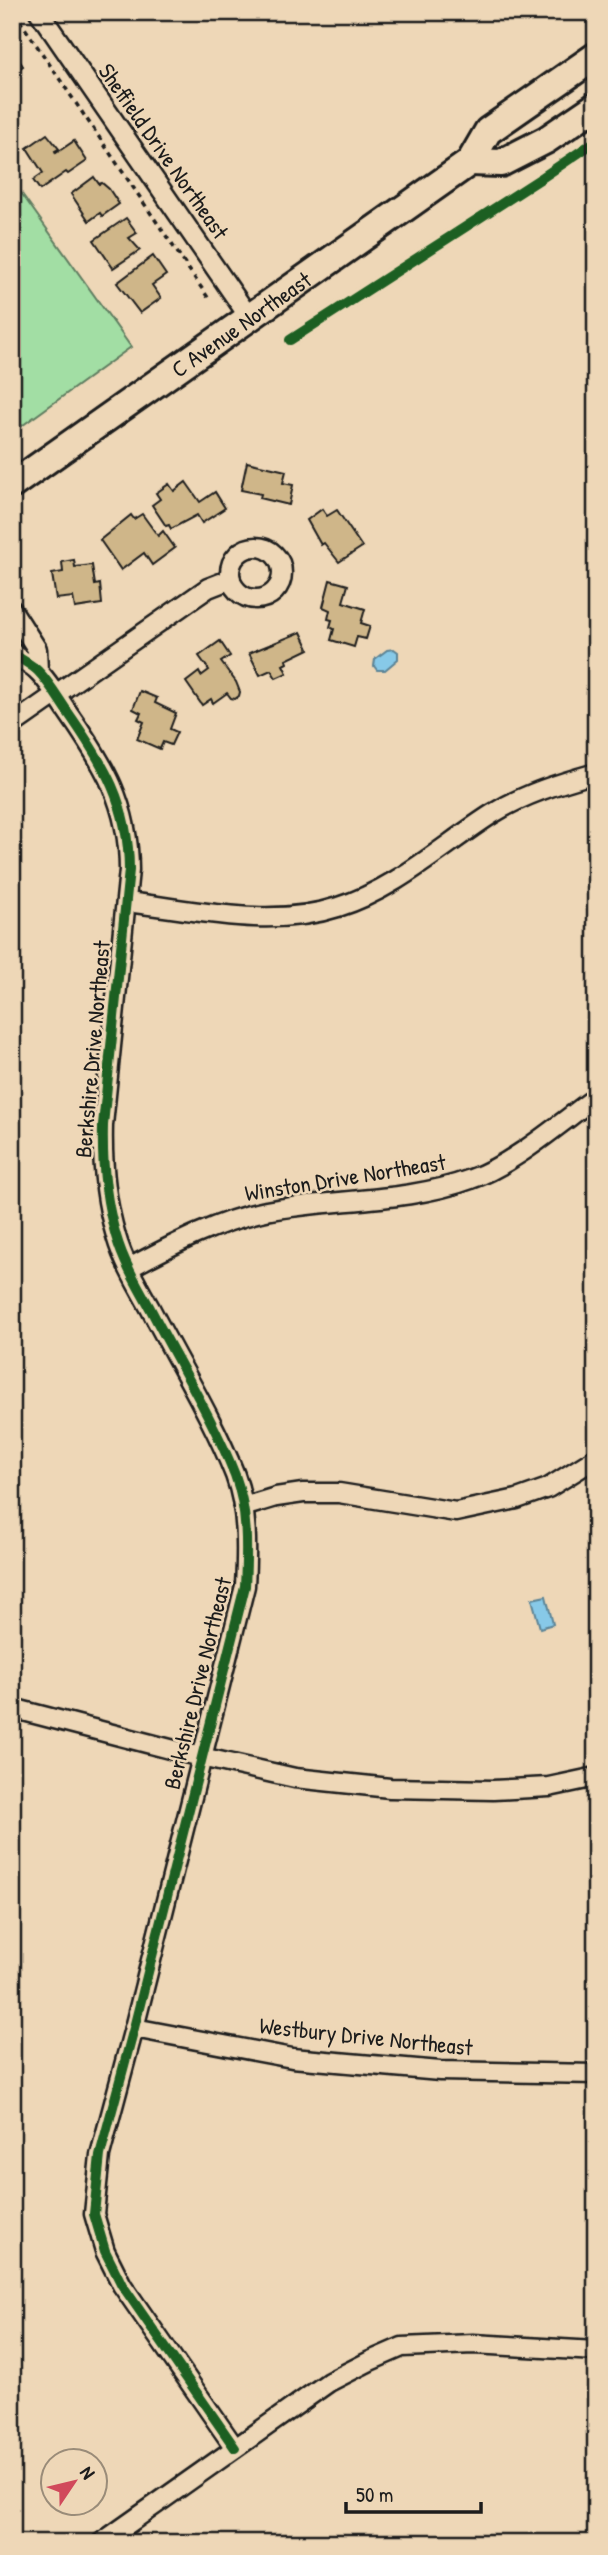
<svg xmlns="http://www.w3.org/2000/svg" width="608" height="2555" font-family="'Patrick Hand',sans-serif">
<rect width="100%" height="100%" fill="#eed7b7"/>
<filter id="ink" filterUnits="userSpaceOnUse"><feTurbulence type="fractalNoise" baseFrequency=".0143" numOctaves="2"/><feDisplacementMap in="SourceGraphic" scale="14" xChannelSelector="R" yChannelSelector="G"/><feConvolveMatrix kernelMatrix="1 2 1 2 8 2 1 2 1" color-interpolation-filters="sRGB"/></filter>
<g filter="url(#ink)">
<!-- green -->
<path fill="#a2dea4" stroke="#5f7d60" stroke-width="2" d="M12 180 131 347 12 433Z"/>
<!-- water -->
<g fill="#87c9e8" stroke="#5c8496" stroke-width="2">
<path d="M394 649 398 652V659L385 670H377L374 666 375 659 387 650Z"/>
<path d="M546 1596 553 1624 540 1628 532 1599Z"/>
</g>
<!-- building -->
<g fill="#cfb689" stroke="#1c1c1c" stroke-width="2">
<path d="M17 57 23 66 16 71 12 61Z"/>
<path d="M47 134 59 149 55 151 56 153 74 141 87 161 68 174 66 172 40 190 33 180 43 173 27 148Z"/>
<path d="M94 177 99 184 102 183 109 189 119 204 102 216 100 213 89 221 71 194Z"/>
<path d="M126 218 137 233 129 238 140 250 113 268 94 240Z"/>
<path d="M153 256 166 275 152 285 161 298 140 313 117 283Z"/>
<path d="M247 462 286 471 283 483 293 485 289 505 260 498 261 494 241 490Z"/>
<path d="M186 482 200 502 215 492 225 508 202 523 197 515 171 529 169 525 166 526 152 505 160 499 156 493 169 484 174 491Z"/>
<path d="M322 509 327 516 337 510 362 547 339 562 324 543 321 545 307 520Z"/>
<path d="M142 514 158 536 163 531 175 548 152 565 144 553 121 570 100 540 131 515 134 519Z"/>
<path d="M74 560 75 567 92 565 95 585 100 584 102 604 75 608 73 597 56 599 52 574 63 572 62 562Z"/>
<path d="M330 580 348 585 343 602 365 609 361 623 370 626 366 639 357 637 354 647 331 640 334 629 330 627 332 620 328 619 330 610 323 607Z"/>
<path d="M301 632 309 649 286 660 287 663 283 665 287 673 276 678 271 670 260 675 249 653Z"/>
<path d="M220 641 230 656 221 662 236 682 240 692 239 696 235 699 231 698 227 693 213 703 211 699 202 705 186 682 199 672 201 676 209 670 199 656Z"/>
<path d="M140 691 157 698 155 703 176 713 170 729 177 732 171 745 163 742 160 749 137 739 144 722 138 719 141 713 133 709Z"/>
</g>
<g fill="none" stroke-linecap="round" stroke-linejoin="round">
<defs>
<g id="street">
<path d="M39 12 249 317"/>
<circle cx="256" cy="573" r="26"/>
<path d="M12 610 37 649 38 671"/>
<path d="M12 652C20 660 30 663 38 671 49 682 58 698 67 711 104 764 129 804 129 870L103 1125C102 1163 105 1199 116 1236 123 1261 137 1285 150 1308 178 1362 213 1419 235 1475 248 1510 247 1549 245 1586L134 2028 100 2155 94 2214 105 2251 122 2285 235 2448"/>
<path d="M12 725 208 588 231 579"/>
<path d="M127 902C195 910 271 929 338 907 396 889 442 846 492 814 524 794 560 783 596 773"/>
<path d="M129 1268C172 1245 217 1221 266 1211 334 1198 406 1203 471 1179 512 1165 560 1123 596 1097"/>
<path d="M243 1507 276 1497 303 1493H339L456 1512 517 1499 548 1488 596 1458"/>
<path d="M12 1708 201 1757 295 1778 390 1788 493 1790 549 1787 596 1777"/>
<path d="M134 2028 292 2058 440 2071 596 2074"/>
<path d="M101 2543 329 2382 370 2361 402 2347 473 2344 596 2351"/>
</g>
<g id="secondary">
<path d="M470 162 501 163 546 140 596 106"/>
<path id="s1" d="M12 485 470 162 488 131 596 56"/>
</g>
</defs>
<!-- street casing -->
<use href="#street" stroke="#1c1c1c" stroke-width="23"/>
<!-- secondary casing -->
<use href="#secondary" stroke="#1c1c1c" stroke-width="32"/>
<!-- path -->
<path stroke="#1c1c1c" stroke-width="3.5" stroke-dasharray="5 5" stroke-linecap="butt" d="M14 12 209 299"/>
<!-- street -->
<use href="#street" stroke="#eed7b7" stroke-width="18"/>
<!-- secondary -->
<use href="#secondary" stroke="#eed7b7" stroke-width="26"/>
<defs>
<g id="cycleway">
<path d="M290 340 543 177 596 141"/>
<path d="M12 652C20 660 30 663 38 671 49 682 58 698 67 711 104 764 129 804 129 870L103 1125C102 1163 105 1199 116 1236 123 1261 137 1285 150 1308 178 1362 213 1419 235 1475 248 1510 247 1549 245 1586L134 2028 100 2155 94 2214 105 2251 122 2285 235 2448"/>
</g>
</defs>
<!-- cycleway casing -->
<use href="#cycleway" stroke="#eed7b7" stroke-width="15"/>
<!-- cycleway -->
<use href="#cycleway" stroke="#1b5e20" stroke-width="10"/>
</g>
</g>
<g text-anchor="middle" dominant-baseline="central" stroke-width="5" stroke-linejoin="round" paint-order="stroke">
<!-- street labels -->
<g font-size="23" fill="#1c1c1c" stroke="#eed7b7">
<text transform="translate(164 151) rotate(55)">Sheffield Drive Northeast</text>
<text stroke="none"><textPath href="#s1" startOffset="280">C Avenue Northeast</textPath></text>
<text transform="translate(92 1049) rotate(-85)">Berkshire Drive Northeast</text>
<text transform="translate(345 1177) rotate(-9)">Winston Drive Northeast</text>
<text transform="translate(197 1683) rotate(-76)">Berkshire Drive Northeast</text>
<text transform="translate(366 2036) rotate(6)">Westbury Drive Northeast</text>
</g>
</g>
<!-- margin -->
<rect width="608" height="2555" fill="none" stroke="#eed7b7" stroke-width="42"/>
<rect x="21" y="21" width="566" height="2513" fill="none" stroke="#1c1c1c" stroke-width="2.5" filter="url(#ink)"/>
<!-- north arrow -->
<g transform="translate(74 2482) rotate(55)"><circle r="33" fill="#eed7b7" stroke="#9a8c79" stroke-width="2"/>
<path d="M0-5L12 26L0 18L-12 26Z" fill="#d1495b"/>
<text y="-10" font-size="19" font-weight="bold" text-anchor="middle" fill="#1c1c1c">N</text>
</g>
<!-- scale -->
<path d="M346 2502v10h135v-10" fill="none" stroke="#1c1c1c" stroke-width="3.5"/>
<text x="356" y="2502" font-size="21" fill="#1c1c1c" stroke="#eed7b7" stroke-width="5" paint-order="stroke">50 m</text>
</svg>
